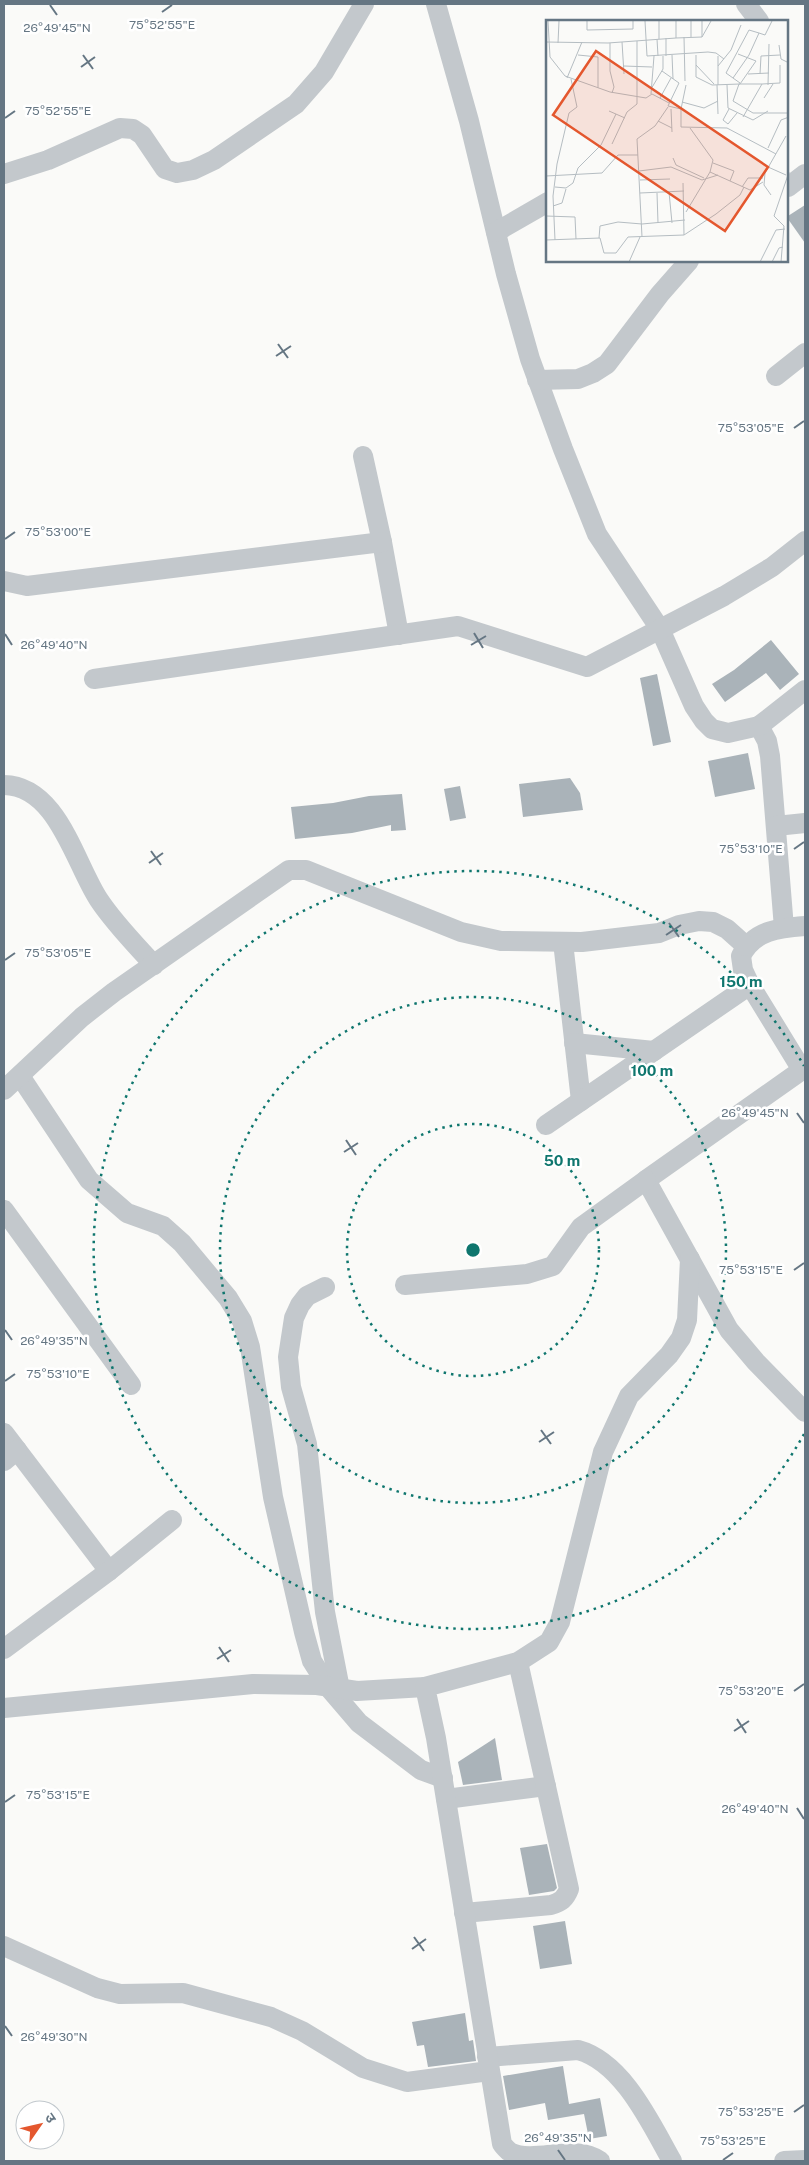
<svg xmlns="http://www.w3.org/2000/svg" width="809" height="2165" font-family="'Public Sans','Noto Sans Devanagari',sans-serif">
<rect width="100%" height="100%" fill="#fafaf8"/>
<!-- building -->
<g fill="#aab3b9">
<path d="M805 205V243L788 219V216Z"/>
<path d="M771 640 799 674 780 690 766 673 725 702 712 684 734 670Z"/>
<path d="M657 674 671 742 653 746 640 678Z"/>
<path d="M748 753 755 789 715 797 708 761Z"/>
<path d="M570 778 580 793 583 810 523 817 519 784Z"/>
<path d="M460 786 466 818 450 821 444 789Z"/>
<path d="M402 794 406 830 391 831V825L352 833 295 839 291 807 333 803 369 796Z"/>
<path d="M495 1738 502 1780 463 1785 458 1762Z"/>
<path d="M547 1844 557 1888 554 1891 529 1895 520 1848Z"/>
<path d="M565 1921 572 1964 540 1969 533 1926Z"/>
<path d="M465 2013 469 2041 473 2040 476 2061 428 2067 424 2045 417 2046 412 2022Z"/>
<path d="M563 2066 569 2104 600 2098 607 2136 589 2139 584 2114 548 2120 545 2103 509 2110 503 2076Z"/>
</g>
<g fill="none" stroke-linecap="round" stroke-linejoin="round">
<!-- minor -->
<g stroke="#c3c8cc" stroke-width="20">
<path d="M436 4 469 121 506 274 530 359 563 449 597 534 660 629 694 706 704 721 712 729 728 733 759 726 767 741 770 756 784 928"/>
<path d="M746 4 759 21"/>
<path d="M4 174 48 160 120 128 133 129 142 135 165 169 177 173 193 170 214 160 296 104 324 72 364 4"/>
<path d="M788 187 805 174"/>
<path d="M496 232 548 202"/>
<path d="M776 376 805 353"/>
<path d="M537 380 578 379 593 373 607 364 660 294 689 261"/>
<path d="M363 456 382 542 399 635"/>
<path d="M4 581 27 586 382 542"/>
<path d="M94 679 458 626 587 667 724 596 772 567 805 541"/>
<path d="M759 726 805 690"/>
<path d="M4 785C58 786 75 864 99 900 115 924 135 944 154 965"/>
<path d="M776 826 805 823"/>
<path d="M805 926C779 928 754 930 741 956L743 970 750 985 802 1070 646 1180 729 1330 756 1362 805 1412"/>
<path d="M563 942 581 1101"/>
<path d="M574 1043 654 1051"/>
<path d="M20 1076 89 1180 127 1213 163 1226 182 1243 228 1298 242 1321 250 1347 273 1497 304 1632 312 1661 329 1688 359 1723 421 1770 443 1778"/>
<path d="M4 1090 82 1017 114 992 289 870H306L461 932 501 941 582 942 659 933 679 925 699 921 713 922 727 929 746 946"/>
<path d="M546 1125 750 985"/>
<path d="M4 1210 131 1385"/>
<path d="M405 1285 527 1274 553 1266 581 1227 646 1180"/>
<path d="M325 1287 307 1296 300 1305 294 1318 288 1357 291 1387 307 1444 325 1612 340 1689"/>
<path d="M4 1433 109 1571"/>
<path d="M4 1461 17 1450"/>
<path d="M4 1649 109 1571 172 1520"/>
<path d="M4 1708 253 1684 317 1685 357 1691 425 1687"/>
<path d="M446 1799 546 1786"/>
<path d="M464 1913 551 1905C561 1902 565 1899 569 1889L518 1662"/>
<path d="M4 1946 97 1988 120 1994 183 1993 271 2017 302 2031 363 2068 407 2082 489 2071"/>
<path d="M487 2057 578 2050C623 2062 651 2124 672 2161"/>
<path d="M600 2161C573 2142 535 2165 510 2152 507 2150 504 2146 502 2144L436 1738 425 1687 518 1662 549 1642 560 1622 603 1452 629 1396 669 1355 681 1338 687 1320 690 1259"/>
<path d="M784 2161 805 2160"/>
</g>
</g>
<!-- ticks -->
<path fill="none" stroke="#657683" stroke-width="2" d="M50 5 57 15M162 12 172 5M83 55 93 69M81 67 95 57M5 118 15 111M278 344 288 358M276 356 291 346M794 428 804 421M5 539 15 532M474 633 483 648M5 634 12 645M471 645 486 636M794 849 804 842M151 851 161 865M149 863 163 853M669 923 679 937M666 935 681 925M5 960 15 953M797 1113 804 1123M346 1140 356 1155M344 1152 358 1143M794 1270 804 1263M5 1330 12 1340M5 1381 15 1374M541 1430 551 1444M539 1442 554 1432M219 1647 229 1662M217 1659 231 1650M794 1691 804 1684M737 1719 746 1733M734 1731 749 1721M5 1802 15 1795M797 1808 804 1819M414 1937 424 1951M412 1949 426 1939M5 2026 12 2036M794 2112 804 2105M558 2150 565 2160M723 2160 733 2153"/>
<!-- distance rings -->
<g fill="none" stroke="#0f766e" stroke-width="2.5" stroke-dasharray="2.5 5">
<circle cx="473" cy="1250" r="126"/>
<circle cx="473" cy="1250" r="253"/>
<path d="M804 1434A379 379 0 1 1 804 1066"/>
</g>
<!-- overview -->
<g transform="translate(546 20)">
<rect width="242" height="242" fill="#fafaf8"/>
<path fill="none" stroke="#b5bdc2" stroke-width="1" d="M2 1 4 37 19 56 64 72 100 78 106 74 123 83M41 1V10L87 9V1M99 1 101 36 162 32 170 33 178 39M130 1V18L156 17 165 1M145 1V17M156 1V17M138 17 139 61M120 18V36M111 19 112 36M113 19V1M0 22 62 23 130 18M76 22 78 54M12 23 13 1M64 23V51L68 67 66 73M233 25 235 39 243 43M192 34 210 41M32 35 52 37V68M126 35 127 59M150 35V57L166 65 194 64 210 41M172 36V65M150 45 168 64M78 46 106 47M172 46 185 30 195 5M116 51 133 63 122 86 135 89V107L181 108 230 134M202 54 223 53M214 54 215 36 234 35M21 58 36 22M187 58 203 35 213 13 219 15 226 1M194 63 180 53 203 10 213 13M216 64H193L187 81 207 93H243M171 65 172 94M181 65 182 88 207 100 222 91M222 65 223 24M105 69 117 49V36M105 74 108 36M114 78 125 58M218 78 227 64M136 82 158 88 172 81M125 89 126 112M135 89 140 65M183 89 177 100 182 104 191 93M63 91 79 98M197 97 216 64 234 63V45M112 101 126 108M144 108 167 140 164 152 204 170 217 162M66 124 81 92 91 84V21M222 128 235 100 243 97M127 138 130 145 158 158M167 143 188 151 184 161M222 147 240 155M93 151 125 147 156 160 172 155M0 156 56 153 72 135H92M94 160 124 159M137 163 138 215M9 167 20 168 27 163 32 148 55 125 70 94M196 167 202 158H217M123 172 126 203M94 173 138 171M111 173 112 203M225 175 218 165 219 153 240 116M7 186 16 183 20 169M140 192 164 152M0 196 29 197 30 219M96 217 91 119 109 106 122 87M53 218 54 206 72 202 96 204 139 200M0 220 54 218 58 233H70L82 217 138 215 170 194 194 175 198 167M9 220 7 176 11 144 23 93 31 87 25 59M83 242 94 217M214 242 230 210 239 209M226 242 233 228 237 227M235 242 238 206 228 196 243 152"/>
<path fill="#e4572e" fill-opacity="0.15" stroke="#e4572e" stroke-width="2.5" d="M50 31 222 147 179 211 7 95Z"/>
<rect width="242" height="242" fill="none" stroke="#657683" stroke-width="2.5"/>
</g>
<g font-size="12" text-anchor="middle" fill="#657683" stroke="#fff" stroke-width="5" stroke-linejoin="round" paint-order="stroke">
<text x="162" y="29">75°52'55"E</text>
<text x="57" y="32">26°49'45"N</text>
<text x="58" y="115">75°52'55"E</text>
<text x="751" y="432">75°53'05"E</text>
<text x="58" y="536">75°53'00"E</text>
<text x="54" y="649">26°49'40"N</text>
<text x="751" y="853">75°53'10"E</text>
<text x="58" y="957">75°53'05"E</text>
<text x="755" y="1117">26°49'45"N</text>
<text x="751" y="1274">75°53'15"E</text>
<text x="54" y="1345">26°49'35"N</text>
<text x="58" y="1378">75°53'10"E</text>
<text x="751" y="1695">75°53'20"E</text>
<text x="58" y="1799">75°53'15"E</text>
<text x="755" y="1813">26°49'40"N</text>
<text x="54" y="2041">26°49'30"N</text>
<text x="751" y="2116">75°53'25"E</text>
<text x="558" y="2142">26°49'35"N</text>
<text x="733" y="2145">75°53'25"E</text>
</g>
<circle cx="473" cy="1250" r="8" fill="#0f766e" stroke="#fff" stroke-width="2.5"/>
<g font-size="15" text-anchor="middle" font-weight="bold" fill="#0f766e" stroke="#fff" stroke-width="5" stroke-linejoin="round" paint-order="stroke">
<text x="741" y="987">150 m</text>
<text x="652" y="1076">100 m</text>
<text x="562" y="1166">50 m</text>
</g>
<!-- border -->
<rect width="809" height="2165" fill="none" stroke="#657683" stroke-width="10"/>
<!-- north arrow -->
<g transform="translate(40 2125) rotate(56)"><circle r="24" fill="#ffffff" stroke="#c1c8cd"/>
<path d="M0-4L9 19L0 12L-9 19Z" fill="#e4572e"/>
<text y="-8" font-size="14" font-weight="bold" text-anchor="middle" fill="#657683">उ</text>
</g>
</svg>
